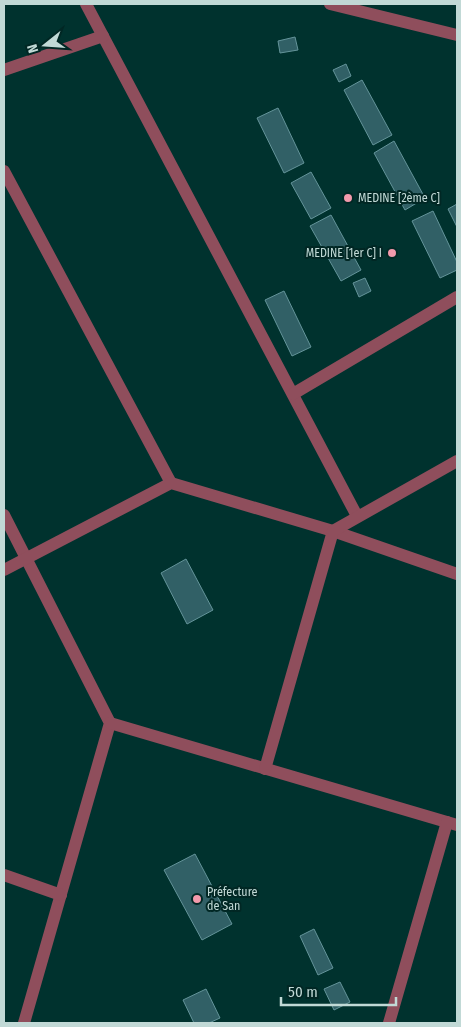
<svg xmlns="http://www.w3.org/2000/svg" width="461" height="1027" font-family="'Fira Sans Condensed',sans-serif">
<rect width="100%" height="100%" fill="#00322e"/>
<!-- building -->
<g fill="#316066" stroke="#64949a">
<path d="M295 37 298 50 280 53 278 41Z"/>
<path d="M346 64 351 76 339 82 333 70Z"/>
<path d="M362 80 392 135 373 145 344 90Z"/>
<path d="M278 108 304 163 284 173 257 118Z"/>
<path d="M394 141 425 198 405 210 374 153Z"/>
<path d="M311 172 331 208 311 219 291 183Z"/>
<path d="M457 204V227L448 209Z"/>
<path d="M433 211 457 262V270L440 278 412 221Z"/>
<path d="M331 215 361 270 341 281 310 226Z"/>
<path d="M365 278 371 291 359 297 353 283Z"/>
<path d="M284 291 311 347 292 356 265 300Z"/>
<path d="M186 559 213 610 187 624 161 573Z"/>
<path d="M195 854 232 924 202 940 164 870Z"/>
<path d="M314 929 333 968 318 975 300 936Z"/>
<path d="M340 982 350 1002 334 1010 324 989Z"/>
<path d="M206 989 220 1018 209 1023H194L183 1000Z"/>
</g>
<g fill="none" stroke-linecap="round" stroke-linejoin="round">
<!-- street -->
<g stroke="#8f4e5c" stroke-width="12">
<path d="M86 4 357 516"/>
<path d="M330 4 457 35"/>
<path d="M4 70 103 36"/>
<path d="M4 171 171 483"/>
<path d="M293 394 457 297"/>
<path d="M4 515 110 723 24 1023"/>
<path d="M4 570 171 483 333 531 457 574"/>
<path d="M110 723 457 825"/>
<path d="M265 769 333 531 457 461"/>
<path d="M4 875 61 895"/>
<path d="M389 1023 447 822"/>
</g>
</g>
<!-- markers -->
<g fill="#f29aac" stroke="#012724" stroke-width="2">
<circle cx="348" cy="198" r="5"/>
<circle cx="392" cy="253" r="5"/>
<circle cx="197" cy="899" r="5"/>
</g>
<g text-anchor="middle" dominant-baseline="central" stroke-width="4" stroke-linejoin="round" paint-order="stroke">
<!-- poi labels -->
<g font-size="12" fill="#c1d9d6" stroke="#012724" text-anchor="start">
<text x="358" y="198">MEDINE [2ème C]</text>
<text x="382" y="253" text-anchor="end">MEDINE [1er C] I</text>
<text x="207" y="892">Préfecture<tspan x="207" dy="14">de San</tspan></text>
</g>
</g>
<!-- border -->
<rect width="461" height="1027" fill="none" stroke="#c1d9d6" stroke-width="10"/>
<!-- north arrow -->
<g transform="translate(45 45) rotate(253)" stroke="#012724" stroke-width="4" paint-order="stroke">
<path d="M0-4L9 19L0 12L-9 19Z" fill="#c1d9d6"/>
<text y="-8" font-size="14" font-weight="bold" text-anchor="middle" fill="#c1d9d6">N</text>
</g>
<!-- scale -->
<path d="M281 997v8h115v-8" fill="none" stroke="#c1d9d6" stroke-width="2.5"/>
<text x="288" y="997" font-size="15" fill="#c1d9d6" stroke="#012724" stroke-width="4" paint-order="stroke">50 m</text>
</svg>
